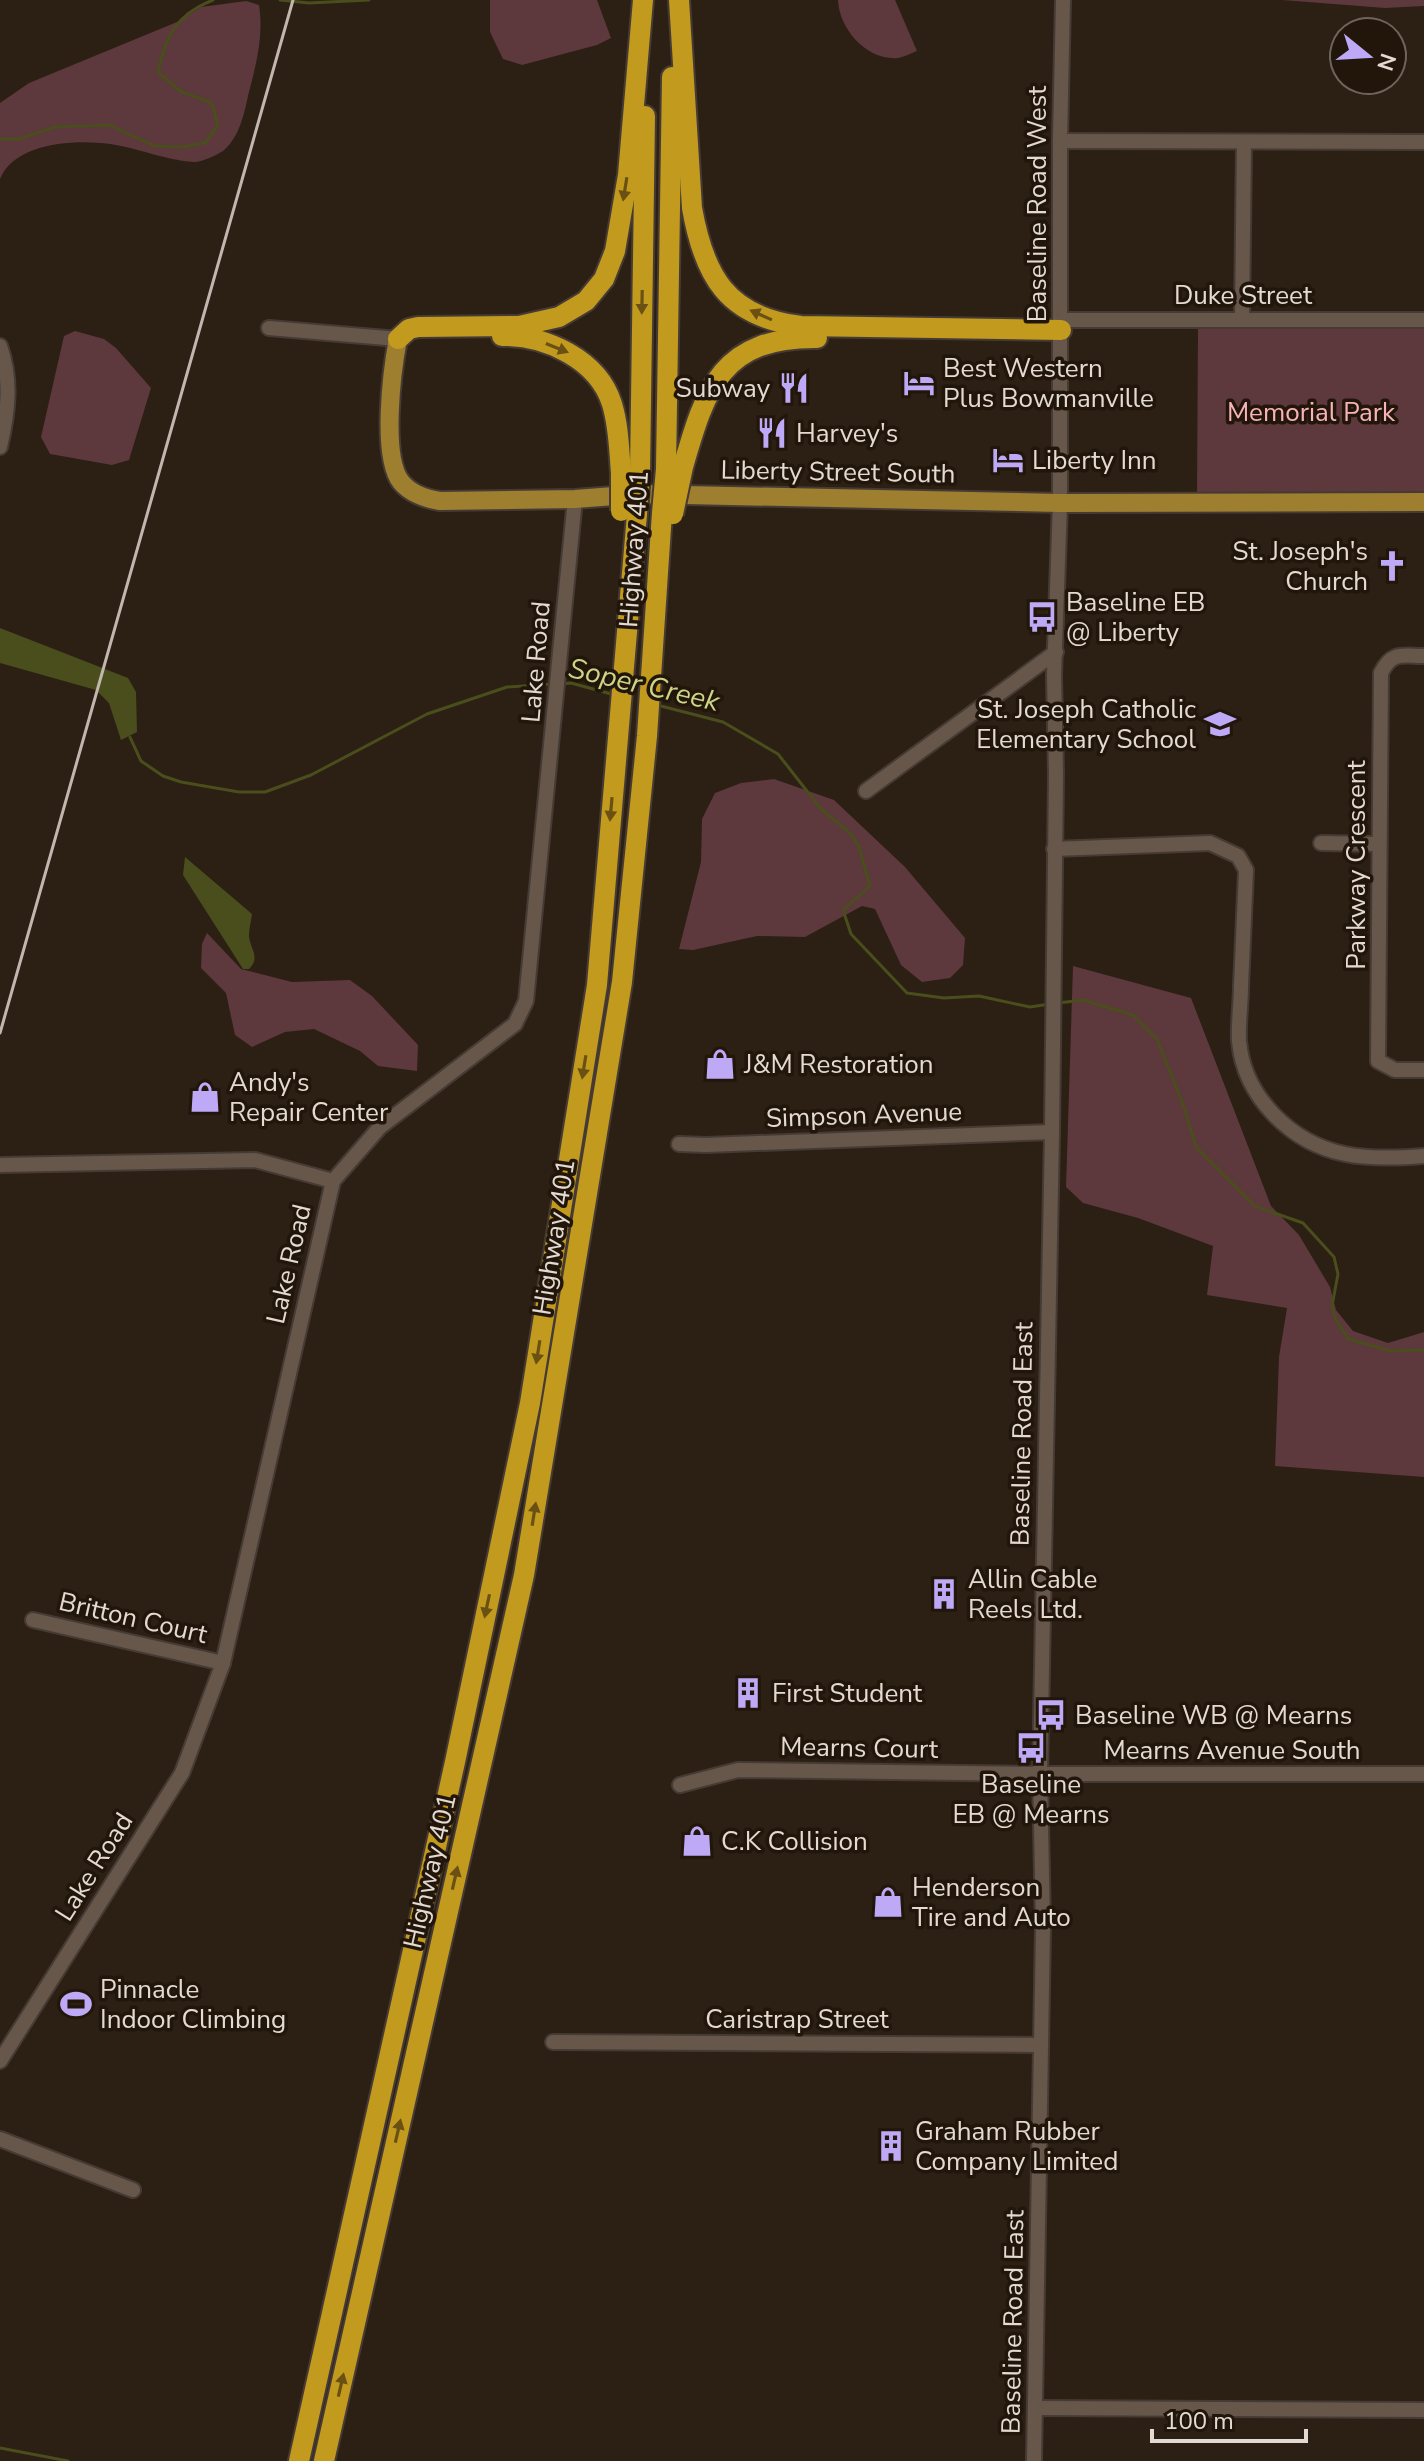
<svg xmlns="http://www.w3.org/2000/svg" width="1424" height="2461" font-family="'Nunito Sans',sans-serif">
<rect width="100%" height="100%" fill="#2c1f14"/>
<!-- green -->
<g fill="#5d383d">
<path d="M490 0H597L611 38 597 45 522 65 503 59 490 32Z"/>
<path d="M838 0H895L917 51C912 53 904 57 898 58 867 61 839 29 838 0Z"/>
<path d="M1282 0H1424V6L1385 8Z"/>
<path d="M246 1 259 5C264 36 256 65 248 96 244 115 239 138 223 151 217 155 202 162 195 162 172 162 134 147 110 144 76 139 15 142 0 179V103L29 83 177 22 201 7Z"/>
<path d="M1198 327 1424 329V497L1197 495Z"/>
<path d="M75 331 104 339 116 348 151 388 129 460 112 465 50 454 41 437 64 336Z"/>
<path d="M774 779 834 800 905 867 965 938 963 965 950 978 922 982 901 965 875 909 862 906 805 937 757 936 693 950 679 949 701 862 702 819 715 793 741 783Z"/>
<path d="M207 933 241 969 292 982 350 980 372 996 418 1045 417 1071 378 1066 360 1051 314 1029 285 1032 252 1047 235 1035 226 993 201 968 202 944Z"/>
<path d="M1073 966 1191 998 1271 1206 1299 1235 1330 1287 1336 1310 1353 1331 1388 1343 1424 1332V1477L1275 1466 1279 1357 1287 1308 1207 1295 1213 1246 1138 1218 1083 1203 1066 1187Z"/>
</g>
<!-- water -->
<g fill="#494e1c">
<path d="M0 628 128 678 136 692 137 732 121 740 109 703 96 690 0 663Z"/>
<path d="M185 857 252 914C251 921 249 929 249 936 250 949 261 957 249 969H243L183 875Z"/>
</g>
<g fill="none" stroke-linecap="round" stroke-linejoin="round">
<!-- stream -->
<g stroke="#494e1c" stroke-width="3">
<path d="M280 0 309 3 369 0"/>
<path d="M0 139H19L55 127 110 125 154 146 181 147 205 143 218 125 212 103 180 91 158 72C166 35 177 14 213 0"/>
<path d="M560 684 571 683 615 695"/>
<path d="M657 705 723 722 778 754 821 809 852 835 859 847 870 886 843 910 851 934 907 993 944 998 979 996 1030 1007 1050 1004"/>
<path d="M130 737 141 761 163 776 181 782 239 792H265L311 775 427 714 507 687 553 684"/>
<path d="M1058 1003 1083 1000 1133 1015 1157 1039 1184 1107 1196 1147 1255 1206 1303 1223 1334 1257 1338 1274 1332 1306 1335 1318 1348 1339 1391 1351 1424 1350"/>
<path d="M0 2448 68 2461"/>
</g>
<defs>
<g id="minor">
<path d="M1060 141 1424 142"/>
<path d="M1242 319 1244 142"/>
<path d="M1062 320H1424"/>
<path d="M269 328 398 339"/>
<path d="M0 346C12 380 8 412 0 447"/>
<path d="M1424 656C1402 656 1392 651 1381 673L1378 1061 1395 1070H1424"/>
<path d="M866 791 1056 652"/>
<path d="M1321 843 1379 844"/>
<path d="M1054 849 1210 843 1238 856 1246 870C1244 909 1243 947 1241 986 1241 1004 1238 1023 1239 1041 1244 1097 1291 1143 1345 1154 1369 1159 1399 1158 1424 1156"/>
<path d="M679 1144 706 1145 1052 1132"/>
<path d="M0 1165 255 1160 333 1181"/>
<path d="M33 1620 223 1663"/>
<path d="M680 1785 738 1770 1040 1774H1424"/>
<path d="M553 2042 1041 2045"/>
<path d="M0 2061 182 1773 223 1663 333 1181 380 1127 515 1024 526 1001 575 499"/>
<path d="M0 2139 133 2190"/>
<path d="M1035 2408 1424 2410"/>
<path d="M1034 2461 1043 1927 1040 1774 1052 1132 1056 774 1054 675 1060 503V141L1063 0"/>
</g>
<path id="major" d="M398 339C392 370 381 456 401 482 410 493 426 499 440 501L575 499 640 494 1060 503 1424 502"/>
<g id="highway">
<path d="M679 0 692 208C704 276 727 317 801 326L1061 330"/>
<path d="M502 336C545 335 598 359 612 404 619 427 619 450 621 473"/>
<path d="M398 339 409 329 418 327 519 326 559 317 586 301 604 279 615 251 628 175 643 0"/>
<path d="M683 467C706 387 722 337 817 338"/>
<path d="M666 469 672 77"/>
<path d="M640 472 645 116"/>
<path d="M299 2461 455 1762 530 1403 597 985 637 514"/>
<path d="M324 2461 524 1575 622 982 647 736 662 513"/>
</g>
</defs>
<!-- minor casing -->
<use href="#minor" stroke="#463b34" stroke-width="18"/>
<!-- major casing -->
<use href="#major" stroke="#463b34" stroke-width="22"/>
<!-- highway casing -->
<use href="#highway" stroke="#463b34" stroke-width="24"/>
<!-- minor -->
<use href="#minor" stroke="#66574a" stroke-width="14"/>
<!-- major -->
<use href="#major" stroke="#9d7f2f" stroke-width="18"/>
<!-- highway -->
<use href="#highway" stroke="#c29a1d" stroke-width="20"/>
<!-- rail -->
<path stroke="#c1b7af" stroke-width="3" d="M0 1033 293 0"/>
<defs>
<g id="highway-bridge">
<path d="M621 473V511"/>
<path d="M662 513 666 469"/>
<path d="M637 514 640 472"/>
<path d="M673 514 683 467"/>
</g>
</defs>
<!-- highway-bridge casing -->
<use href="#highway-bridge" stroke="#463b34" stroke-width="24" stroke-linecap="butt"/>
<!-- highway-bridge -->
<use href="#highway-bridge" stroke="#c29a1d" stroke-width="20"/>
</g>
<!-- one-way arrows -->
<defs><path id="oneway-solid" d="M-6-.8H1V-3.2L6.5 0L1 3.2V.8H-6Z" transform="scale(2)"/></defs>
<g fill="#6a5113">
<use href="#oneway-solid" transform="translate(625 189) rotate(99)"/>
<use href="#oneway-solid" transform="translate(642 302) rotate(91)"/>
<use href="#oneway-solid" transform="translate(761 315) rotate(-156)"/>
<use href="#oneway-solid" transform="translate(557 348) rotate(22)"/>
<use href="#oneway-solid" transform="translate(611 809) rotate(95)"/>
<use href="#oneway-solid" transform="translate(584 1067) rotate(99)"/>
<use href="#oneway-solid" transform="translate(538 1352) rotate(99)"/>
<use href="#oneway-solid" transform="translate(534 1514) rotate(-81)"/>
<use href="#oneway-solid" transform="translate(487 1606) rotate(102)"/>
<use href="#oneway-solid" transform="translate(455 1878) rotate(-77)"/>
<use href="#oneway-solid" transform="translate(398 2131) rotate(-77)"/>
<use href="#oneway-solid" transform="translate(341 2385) rotate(-77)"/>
</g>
<!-- icons -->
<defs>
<symbol id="hotel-bare" viewBox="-9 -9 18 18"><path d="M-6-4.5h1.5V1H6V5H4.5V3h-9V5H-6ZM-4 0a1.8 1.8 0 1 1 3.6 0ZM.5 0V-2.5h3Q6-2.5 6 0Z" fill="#bda9f5" stroke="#22160b" stroke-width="2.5" paint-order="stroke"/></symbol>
<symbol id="restaurant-bare" viewBox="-9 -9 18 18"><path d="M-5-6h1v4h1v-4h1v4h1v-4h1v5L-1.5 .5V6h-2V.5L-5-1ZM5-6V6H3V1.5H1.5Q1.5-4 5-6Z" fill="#bda9f5" stroke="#22160b" stroke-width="2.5" paint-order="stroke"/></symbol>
<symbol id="church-bare" viewBox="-9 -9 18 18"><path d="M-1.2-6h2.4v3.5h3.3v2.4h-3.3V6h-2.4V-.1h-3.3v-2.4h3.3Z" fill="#bda9f5" stroke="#22160b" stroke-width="2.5" paint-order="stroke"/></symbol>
<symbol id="bus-bare" viewBox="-9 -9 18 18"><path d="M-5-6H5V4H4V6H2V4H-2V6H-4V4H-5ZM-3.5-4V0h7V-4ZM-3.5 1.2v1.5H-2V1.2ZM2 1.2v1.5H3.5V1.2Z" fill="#bda9f5" stroke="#22160b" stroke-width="2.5" paint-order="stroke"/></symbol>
<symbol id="school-bare" viewBox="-9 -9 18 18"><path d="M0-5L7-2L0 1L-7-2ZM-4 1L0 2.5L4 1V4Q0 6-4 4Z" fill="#bda9f5" stroke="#22160b" stroke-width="2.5" paint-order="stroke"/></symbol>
<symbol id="shop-bare" viewBox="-9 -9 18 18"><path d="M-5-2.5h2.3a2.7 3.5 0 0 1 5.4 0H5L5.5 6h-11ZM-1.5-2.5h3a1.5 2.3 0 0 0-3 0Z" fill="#bda9f5" stroke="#22160b" stroke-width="2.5" paint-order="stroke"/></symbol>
<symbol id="building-bare" viewBox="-9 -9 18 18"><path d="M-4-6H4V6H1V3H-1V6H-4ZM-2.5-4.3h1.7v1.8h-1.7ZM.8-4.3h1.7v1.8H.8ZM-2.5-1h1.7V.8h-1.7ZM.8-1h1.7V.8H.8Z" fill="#bda9f5" stroke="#22160b" stroke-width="2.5" paint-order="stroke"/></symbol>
<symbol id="stadium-bare" viewBox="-9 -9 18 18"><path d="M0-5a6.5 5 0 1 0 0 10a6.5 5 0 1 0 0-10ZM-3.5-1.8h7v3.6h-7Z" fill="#bda9f5" stroke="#22160b" stroke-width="2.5" paint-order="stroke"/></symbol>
</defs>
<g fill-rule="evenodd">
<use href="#hotel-bare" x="897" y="361" width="44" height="44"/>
<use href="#restaurant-bare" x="772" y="366" width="44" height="44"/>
<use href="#restaurant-bare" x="750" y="411" width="44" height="44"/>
<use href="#hotel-bare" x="986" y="438" width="44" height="44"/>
<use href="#church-bare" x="1370" y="544" width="44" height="44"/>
<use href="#bus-bare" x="1020" y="595" width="44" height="44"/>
<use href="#school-bare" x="1198" y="702" width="44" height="44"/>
<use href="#shop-bare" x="698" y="1042" width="44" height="44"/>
<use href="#shop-bare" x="183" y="1075" width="44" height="44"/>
<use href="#building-bare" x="922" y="1572" width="44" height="44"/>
<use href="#building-bare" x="726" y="1671" width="44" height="44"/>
<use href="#bus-bare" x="1029" y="1693" width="44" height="44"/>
<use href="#bus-bare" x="1009" y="1726" width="44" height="44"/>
<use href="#shop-bare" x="675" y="1819" width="44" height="44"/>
<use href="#shop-bare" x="866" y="1880" width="44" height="44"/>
<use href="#stadium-bare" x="54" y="1982" width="44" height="44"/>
<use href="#building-bare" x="869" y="2124" width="44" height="44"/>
</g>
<g text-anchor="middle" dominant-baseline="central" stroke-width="7" stroke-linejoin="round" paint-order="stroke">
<!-- street labels -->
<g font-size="26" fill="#e3dad2" stroke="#22160b">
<text transform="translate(1037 204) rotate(-90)">Baseline Road West</text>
<text x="1243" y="295">Duke Street</text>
<text transform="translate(838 472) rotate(1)">Liberty Street South</text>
<text transform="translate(634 549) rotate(-86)">Highway 401</text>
<text transform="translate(536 662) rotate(-85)">Lake Road</text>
<text transform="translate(1356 865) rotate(-90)">Parkway Crescent</text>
<text transform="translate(864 1115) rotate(-2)">Simpson Avenue</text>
<text transform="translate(554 1237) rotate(-81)">Highway 401</text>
<text transform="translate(289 1264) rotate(-77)">Lake Road</text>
<text transform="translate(1022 1434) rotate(-89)">Baseline Road East</text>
<text transform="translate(133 1618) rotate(13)">Britton Court</text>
<text transform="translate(859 1748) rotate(1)">Mearns Court</text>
<text x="1232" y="1750">Mearns Avenue South</text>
<text transform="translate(94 1867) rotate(-58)">Lake Road</text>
<text transform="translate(430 1871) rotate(-77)">Highway 401</text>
<text x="797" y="2019">Caristrap Street</text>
<text transform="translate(1013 2322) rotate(-89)">Baseline Road East</text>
</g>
<!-- poi labels -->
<g font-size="26" fill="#e3dad2" stroke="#22160b" text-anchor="start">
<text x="943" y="368">Best Western<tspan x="943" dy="30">Plus Bowmanville</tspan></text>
<text x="770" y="388" text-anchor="end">Subway</text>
<text x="796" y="433">Harvey's</text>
<text x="1032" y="460">Liberty Inn</text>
<text x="1368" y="551" text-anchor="end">St. Joseph's<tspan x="1368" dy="30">Church</tspan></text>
<text x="1066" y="602">Baseline EB<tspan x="1066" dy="30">@ Liberty</tspan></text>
<text x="1196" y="709" text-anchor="end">St. Joseph Catholic<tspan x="1196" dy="30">Elementary School</tspan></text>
<text x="744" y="1064">J&amp;M Restoration</text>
<text x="229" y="1082">Andy's<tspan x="229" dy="30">Repair Center</tspan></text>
<text x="968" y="1579">Allin Cable<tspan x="968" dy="30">Reels Ltd.</tspan></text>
<text x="772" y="1693">First Student</text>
<text x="1075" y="1715">Baseline WB @ Mearns</text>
<text x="1031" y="1784" text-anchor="middle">Baseline<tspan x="1031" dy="30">EB @ Mearns</tspan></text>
<text x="721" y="1841">C.K Collision</text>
<text x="912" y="1887">Henderson<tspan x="912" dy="30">Tire and Auto</tspan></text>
<text x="100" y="1989">Pinnacle<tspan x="100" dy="30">Indoor Climbing</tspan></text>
<text x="915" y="2131">Graham Rubber<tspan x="915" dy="30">Company Limited</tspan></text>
</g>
<!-- park labels -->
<g font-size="26" fill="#f8b3ba" stroke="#22160b">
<text x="1311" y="412">Memorial Park</text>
</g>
<!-- water labels -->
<g font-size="28" font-style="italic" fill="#ccd586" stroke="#22160b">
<text transform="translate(644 685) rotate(13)">Soper Creek</text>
</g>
</g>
<!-- north arrow -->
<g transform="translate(1368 56) rotate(108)"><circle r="38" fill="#22160b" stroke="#6f645b" stroke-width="2"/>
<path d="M0-6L14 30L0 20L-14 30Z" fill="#bda9f5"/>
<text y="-12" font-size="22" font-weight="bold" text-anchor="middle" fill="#e3dad2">N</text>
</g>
<!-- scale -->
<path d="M1152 2429v12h154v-12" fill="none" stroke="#e3dad2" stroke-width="4"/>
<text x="1164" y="2429" font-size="24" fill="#e3dad2" stroke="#22160b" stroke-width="6" paint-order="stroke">100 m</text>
</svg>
